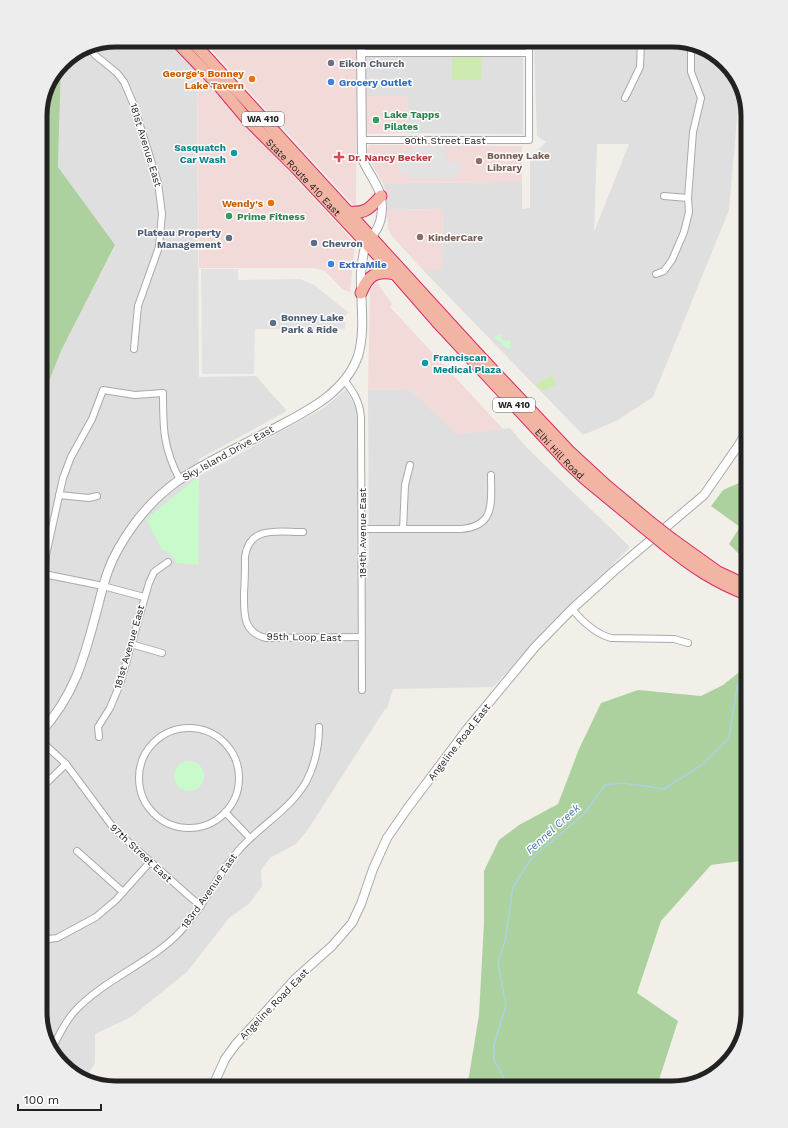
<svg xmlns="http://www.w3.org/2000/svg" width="788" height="1128" font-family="'Work Sans',sans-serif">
<rect width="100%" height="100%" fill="#f2efe9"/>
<!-- residential -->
<g fill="#e0dfdf" fill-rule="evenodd">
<path d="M116 40H168L197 72 199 377 256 376 287 411 199 459V476L324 408 346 389 359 415 357 561H369L368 390 410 389 457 434 510 428 527 448 630 547 493 687 393 689 387 708 385 709 307 831 296 844 270 858 261 870 262 886 249 904 229 918 187 972 131 1017 95 1034V1063L85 1079 74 1075 50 1050 40 1012V744L48 736 40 729V404L61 351 115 246 58 167 61 66 66 59Z"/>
<path d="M444 40H676L714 53 738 78 740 85 729 210 653 397 618 420 583 435 423 270H442L443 209 387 210 386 193 383 183 522 182V209L530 208V158L546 142 537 136 534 48 444 46ZM597 144H629L594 232Z"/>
<path d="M369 55 523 57V134L408 133 407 96H365V59Z"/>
</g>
<!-- commercial -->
<g fill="#f2dad9">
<path d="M203 40H357L356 208 204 42Z"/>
<rect x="367" y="40" width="77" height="6"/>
<path d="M197 72 355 243 350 292 342 289 325 271 314 268H199Z"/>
<path d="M365 96H407L408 133 369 134 365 131Z"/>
<path d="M369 145 522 146V182L383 183 367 156V150Z"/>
<path d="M443 209 442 270H423L391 235 388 229 387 210Z"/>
<path d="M376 281 392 304 390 307 503 429 457 434 410 389 368 390 370 290Z"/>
</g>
<!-- grass -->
<g fill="#cdebb0">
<path d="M452 57H482L481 80H453L452 77Z"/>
<path d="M552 375 557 385 542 391 535 384Z"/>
</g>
<!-- forest -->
<g fill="#add19e">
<path d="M61 66 58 167 115 245 61 351 40 404V111L48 82Z"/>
<path d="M748 479V558L738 553 729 544 740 527 711 506 723 490Z"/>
<path d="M748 665V860L711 865 661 921 637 993 678 1021 658 1083 668 1088H467L479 1015 484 922V871L499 840 519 825 558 804 579 749 601 703 638 690 701 696 723 685Z"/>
</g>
<!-- park -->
<g fill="#c8facc">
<path d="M503 334 501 337 503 340 507 341 509 339 511 346 510 349 506 348 502 343 495 339 496 335Z"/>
<path d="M199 476 198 565 176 563C174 556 170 552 162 550L146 519Z"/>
<circle cx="189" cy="776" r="15"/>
</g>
<!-- parking -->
<g fill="#e2e2e2">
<path d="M413 147H446V162H462L460 170 456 176 450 178H409V173L400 174V152H412Z"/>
<path d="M201 269H238V280L300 279 314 285 348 312 345 316V329H255L254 374H202Z"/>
</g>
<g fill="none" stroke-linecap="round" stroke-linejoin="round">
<!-- stream -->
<path stroke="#aad3df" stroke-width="1.5" d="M512 1088 506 1082 494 1060V1045L506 1005 498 963 505 941 513 887 531 859 585 813 605 785 624 783 664 789 703 764 729 738 738 682 744 677H748"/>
<defs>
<g id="minor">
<path d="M91 49 95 55 117 73 124 82 133 103 158 183 162 214 159 247 138 306 134 349"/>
<path d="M361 53H529"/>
<path d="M625 98 640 67 641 40"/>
<path d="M361 140H529V40"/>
<path d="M664 196 688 198"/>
<path d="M656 274 664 271 672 260 684 232 689 212 688 198 693 132 701 98 691 72V45"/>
<path d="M344 380C353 391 360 402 361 417L362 690"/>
<path d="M59 495 89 498 97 496"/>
<path d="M362 529H461C496 526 491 502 491 475"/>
<path d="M403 529 405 485 410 465"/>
<path d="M303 532C279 532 249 525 245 557 245 569 245 581 244 592 244 613 242 632 266 638L362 637"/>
<path d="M44 574 103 586 144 597"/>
<path d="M572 609C582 621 596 634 611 638L674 639 688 643"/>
<path d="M40 631 46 555 63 478 71 457 92 419 103 390 135 395 163 393C163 428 163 448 180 480"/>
<path d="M131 644 162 653"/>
<circle cx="189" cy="778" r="50"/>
<path d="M99 737 98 727 110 708 120 684 149 583 154 572 168 562"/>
<path d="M40 740 66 764 115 830 190 897 201 906"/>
<path d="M40 789 66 764"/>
<path d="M225 812 250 838"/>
<path d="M77 851 123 892"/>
<path d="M40 940 57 938 96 917 116 900 150 862"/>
<path d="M51 1051C58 1037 64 1023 74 1012 98 985 139 967 167 944 198 919 213 881 238 851 259 826 289 811 306 782 315 765 319 746 319 727"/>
</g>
<g id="tertiary">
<path d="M40 733C76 694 85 655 98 606 101 594 104 582 108 571 114 554 124 538 135 523 147 507 162 492 179 480 209 460 243 445 275 428 307 411 345 393 358 356 366 329 360 300 361 272 362 264 363 252 366 244 368 240 372 236 375 232 382 222 383 209 381 197 378 183 367 172 362 158L361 40"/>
<path d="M212 1088 225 1059 236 1044 260 1018 295 979 332 946 352 923 361 904 373 869 387 838 407 809 468 728 535 647 572 609 614 571 704 495 740 443 748 428"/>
</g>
<g id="trunk">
<path id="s1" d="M175 40 219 86 246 118 297 169 395 274 437 322 568 463 585 479 642 526"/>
<path d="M191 40 475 351 569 451 607 486 649 521"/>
<path d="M348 212C366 214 370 208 381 196"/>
<path d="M361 293C368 275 376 270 395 274"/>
<path d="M672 539 718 572 748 586"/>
<path d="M665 545C692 567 715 582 748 595"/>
</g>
</defs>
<!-- minor casing -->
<use href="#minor" stroke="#a9a9a9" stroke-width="8"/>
<!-- tertiary casing -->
<use href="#tertiary" stroke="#a9a9a9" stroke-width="10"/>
<!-- trunk casing -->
<use href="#trunk" stroke="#dc2a67" stroke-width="13"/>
<!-- minor -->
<use href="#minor" stroke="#fff" stroke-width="6"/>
<!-- tertiary -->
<use href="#tertiary" stroke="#fff" stroke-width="8"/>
<!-- trunk -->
<use href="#trunk" stroke="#f2b4a3" stroke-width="11"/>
<defs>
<g id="trunk-bridge">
<path d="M649 521 672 539"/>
<path d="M642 526 665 545"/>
</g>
</defs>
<!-- trunk-bridge casing -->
<use href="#trunk-bridge" stroke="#dc2a67" stroke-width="13" stroke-linecap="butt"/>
<!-- trunk-bridge -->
<use href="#trunk-bridge" stroke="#f2b4a3" stroke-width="11"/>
</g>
<!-- markers -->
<circle fill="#6b7280" stroke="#fff" stroke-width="1.5" cx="331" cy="63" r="4"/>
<g fill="#e8710a" stroke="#fff" stroke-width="1.5">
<circle cx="252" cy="79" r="4"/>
<circle cx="271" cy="203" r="4"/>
</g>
<g fill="#3f7fe0" stroke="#fff" stroke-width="1.5">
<circle cx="331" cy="82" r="4"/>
<circle cx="331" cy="264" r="4"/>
</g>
<g fill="#2e9e5b" stroke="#fff" stroke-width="1.5">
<circle cx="376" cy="120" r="4"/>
<circle cx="229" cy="216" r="4"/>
</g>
<g fill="#0f9aa8" stroke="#fff" stroke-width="1.5">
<circle cx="234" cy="153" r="4"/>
<circle cx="425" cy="363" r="4"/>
</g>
<path fill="#e0444e" stroke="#fff" stroke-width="1.5" d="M337 151h4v4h4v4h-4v4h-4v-4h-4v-4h4z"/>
<g fill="#8d6e63" stroke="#fff" stroke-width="1.5">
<circle cx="479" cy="161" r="4"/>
<circle cx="420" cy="237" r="4"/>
</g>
<g fill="#5c6f8a" stroke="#fff" stroke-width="1.5">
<circle cx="229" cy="238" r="4"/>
<circle cx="314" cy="243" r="4"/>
<circle cx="273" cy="323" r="4"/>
</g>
<g text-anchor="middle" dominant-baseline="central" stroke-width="3" stroke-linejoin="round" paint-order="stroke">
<!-- shield labels -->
<g fill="#fff" stroke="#646464" stroke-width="1">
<rect x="242" y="112" width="42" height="14" rx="3"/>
<rect x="493" y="398" width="42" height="14" rx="3"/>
</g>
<g font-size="9" font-weight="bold" fill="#222">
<text x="263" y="119">WA 410</text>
<text x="514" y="405">WA 410</text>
</g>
<!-- worship labels -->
<g font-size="10" font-weight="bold" fill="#5b616d" stroke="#fff" text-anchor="start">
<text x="339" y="63">Eikon Church</text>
</g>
<!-- food labels -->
<g font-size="10" font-weight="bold" fill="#c56008" stroke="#fff" text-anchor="end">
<text x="244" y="73">George's Bonney<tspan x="244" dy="12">Lake Tavern</tspan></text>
<text x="263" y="203">Wendy's</text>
</g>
<!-- shop labels -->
<g font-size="10" font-weight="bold" fill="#366cbe" stroke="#fff" text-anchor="start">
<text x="339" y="82">Grocery Outlet</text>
<text x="339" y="264">ExtraMile</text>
</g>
<!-- leisure labels -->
<g font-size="10" font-weight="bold" fill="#27864d" stroke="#fff" text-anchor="start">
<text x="384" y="114">Lake Tapps<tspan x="384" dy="12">Pilates</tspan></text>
<text x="237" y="216">Prime Fitness</text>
</g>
<!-- street labels -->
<g font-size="10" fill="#222" stroke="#fff">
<text x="445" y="140">90th Street East</text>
<text transform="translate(146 145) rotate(73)">181st Avenue East</text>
<text stroke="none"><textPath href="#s1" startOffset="188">State Route 410 East</textPath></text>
<text transform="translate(228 453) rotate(-29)">Sky Island Drive East</text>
<text stroke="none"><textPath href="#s1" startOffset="565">Elhi Hill Road</textPath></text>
<text transform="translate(362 533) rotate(-90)">184th Avenue East</text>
<text transform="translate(304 637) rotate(1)">95th Loop East</text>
<text transform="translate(129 647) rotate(-74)">181st Avenue East</text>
<text transform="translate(459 742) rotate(-52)">Angeline Road East</text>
<text transform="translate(141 853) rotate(43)">97th Street East</text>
<text transform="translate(209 891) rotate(-55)">183rd Avenue East</text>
<text transform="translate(274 1004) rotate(-46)">Angeline Road East</text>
</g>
<!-- culture labels -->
<g font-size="10" font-weight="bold" fill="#0d838f" stroke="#fff" text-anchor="end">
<text x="226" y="147">Sasquatch<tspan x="226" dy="12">Car Wash</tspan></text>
<text x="433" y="357" text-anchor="start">Franciscan<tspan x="433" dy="12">Medical Plaza</tspan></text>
</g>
<!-- education labels -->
<g font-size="10" font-weight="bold" fill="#785e54" stroke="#fff" text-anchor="start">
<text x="487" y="155">Bonney Lake<tspan x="487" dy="12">Library</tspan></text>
<text x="428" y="237">KinderCare</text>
</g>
<!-- health labels -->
<g font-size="10" font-weight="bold" fill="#be3a42" stroke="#fff" text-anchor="start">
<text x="348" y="157">Dr. Nancy Becker</text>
</g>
<!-- service labels -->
<g font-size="10" font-weight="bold" fill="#4e5e75" stroke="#fff" text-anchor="start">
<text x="221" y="232" text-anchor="end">Plateau Property<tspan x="221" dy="12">Management</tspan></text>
<text x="322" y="243">Chevron</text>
<text x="281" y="317">Bonney Lake<tspan x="281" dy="12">Park &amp; Ride</tspan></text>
</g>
<!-- water labels -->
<g font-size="11" font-style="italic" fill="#4a7aab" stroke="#fff">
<text transform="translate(553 829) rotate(-42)">Fennel Creek</text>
</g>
</g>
<!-- crop -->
<path d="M0 0H788V1128H0ZM116 47H672A69 69 0 0 1 741 116V1012A69 69 0 0 1 672 1081H116A69 69 0 0 1 47 1012V116A69 69 0 0 1 116 47Z" fill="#ededed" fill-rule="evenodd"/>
<path fill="none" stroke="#222" stroke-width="5" d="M116 47H672A69 69 0 0 1 741 116V1012A69 69 0 0 1 672 1081H116A69 69 0 0 1 47 1012V116A69 69 0 0 1 116 47Z"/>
<!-- scale -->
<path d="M18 1104v6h83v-6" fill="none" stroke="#222222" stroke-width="2"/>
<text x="24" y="1104" font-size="12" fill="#222222" stroke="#ffffff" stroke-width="3" paint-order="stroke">100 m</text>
</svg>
